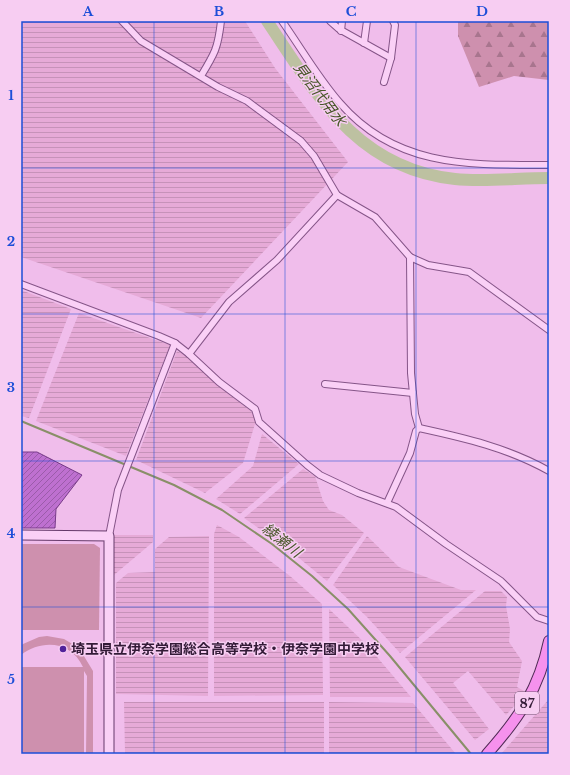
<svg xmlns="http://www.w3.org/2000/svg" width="570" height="775" font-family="'Libre Baskerville','Noto Sans JP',serif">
<defs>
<pattern id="farmland-rules" width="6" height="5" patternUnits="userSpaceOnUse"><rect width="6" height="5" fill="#e6aad7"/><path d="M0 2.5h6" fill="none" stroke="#c692b9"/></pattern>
<pattern id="forest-firs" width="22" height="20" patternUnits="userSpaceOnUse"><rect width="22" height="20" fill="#ce90ae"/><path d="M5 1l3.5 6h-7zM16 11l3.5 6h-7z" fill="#a8758e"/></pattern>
<pattern id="building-hatch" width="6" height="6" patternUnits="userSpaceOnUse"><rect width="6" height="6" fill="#be70d0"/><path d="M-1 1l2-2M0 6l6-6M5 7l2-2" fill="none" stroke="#9b5baa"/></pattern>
</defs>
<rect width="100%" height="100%" fill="#f0bdeb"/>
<!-- farmland -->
<g fill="url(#farmland-rules)">
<path d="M21 21H245L275 68 348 162 201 318 21 257Z"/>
<path d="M21 290 71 309 29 418 21 416Z"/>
<path d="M79 313 170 345 126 456 36 421Z"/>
<path d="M177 351 189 357 217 385 251 411 255 419V424L243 463 205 493 136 460Z"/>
<path d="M262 434 299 464 240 514 216 499 253 466Z"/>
<path d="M303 469 315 476 323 501 329 510 342 515 364 533 327 581 283 545 244 518Z"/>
<path d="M217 525 239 537 290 576 322 604 323 695 214 696V534Z"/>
<path d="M114 535H153V542L114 575Z"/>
<path d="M209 536 208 696 116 694V583L128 573 155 572V549L169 537Z"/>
<path d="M367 536 399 567 461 590H476L400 653 367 617 333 585Z"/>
<path d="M485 591H501L507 597 506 606 510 629 509 642 522 661 517 687 524 691 518 702 506 715 468 671 453 683 489 729 475 740 405 657Z"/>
<path d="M329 609 366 644 411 697H330Z"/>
<path d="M549 699V754H501Z"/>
<path d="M124 702H324V754H125Z"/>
<path d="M329 702 413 703 456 754H329Z"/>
</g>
<!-- forest -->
<path fill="url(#forest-firs)" d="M458 21H549V80L514 76 479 87 458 36Z"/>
<!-- pitch -->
<g fill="#ce90ae">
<path d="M21 544H94L100 548 99 630H21Z"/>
<path d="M47 636 64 639 79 648 93 671V754H86L87 676 84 671V754H21V667H83C71 641 42 639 21 655V646L23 644 39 637Z"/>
</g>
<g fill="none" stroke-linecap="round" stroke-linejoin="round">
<!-- stream -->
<path stroke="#898f68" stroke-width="2" d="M21 421 174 485 222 510 272 544 312 576 348 609 390 656 471 754"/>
<!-- river -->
<path stroke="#bdc1a1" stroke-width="12" d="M267 21C316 94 357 169 455 179 485 182 518 178 549 178"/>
</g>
<!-- building -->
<path fill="url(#building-hatch)" stroke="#783a89" d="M21 452H37L82 475 56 509 55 528H21Z"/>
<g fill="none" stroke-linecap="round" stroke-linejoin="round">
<defs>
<g id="street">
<path d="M122 21 141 41 218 87 247 101 301 141 314 156 337 195 375 217 410 257 428 265 469 272 549 330"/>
<path d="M282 21C301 48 318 78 340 103 396 168 470 165 549 165"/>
<path d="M330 21 339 29 391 58"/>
<path d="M341 31 342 21"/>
<path d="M364 43 367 21"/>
<path d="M201 76C215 53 218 48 221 21"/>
<path d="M384 82 391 58 395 25 393 21"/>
<path d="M410 257 411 373 415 414 419 428"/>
<path d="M21 284 159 336 175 343 189 354 229 302 277 260 337 195"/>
<path d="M189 354 219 382 255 409 259 422 307 465 320 475 358 493 396 507 446 544 501 581 537 617 549 621"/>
<path d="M325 384 413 393"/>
<path d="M387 503 410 453 416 431 419 428C465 438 508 448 549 471"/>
<path d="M109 536 118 490 175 343"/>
</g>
<path id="secondary" d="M21 535 109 536V754"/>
<path id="primary" d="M487 754C519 718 539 689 549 641"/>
</defs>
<!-- street casing -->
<use href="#street" stroke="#855588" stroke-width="8"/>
<!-- secondary casing -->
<use href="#secondary" stroke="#65396a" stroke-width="11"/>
<!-- primary casing -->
<use href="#primary" stroke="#502a55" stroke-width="12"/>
<!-- street -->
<use href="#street" stroke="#fad0f6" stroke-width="6"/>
<!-- secondary -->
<use href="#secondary" stroke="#fad0f6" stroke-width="9"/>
<!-- primary -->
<use href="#primary" stroke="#f691ed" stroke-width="10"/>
</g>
<!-- grid -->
<path fill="none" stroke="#1d4ed8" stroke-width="1" stroke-opacity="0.55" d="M154 21V754M285 21V754M416 21V754M21 168H549M21 314H549M21 461H549M21 607H549"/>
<!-- markers -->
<circle fill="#51229a" stroke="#f7cdf2" stroke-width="1.5" cx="63" cy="649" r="4"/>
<g text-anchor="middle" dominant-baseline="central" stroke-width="3" stroke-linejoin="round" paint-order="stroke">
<!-- shield labels -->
<rect fill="#f7cdf2" stroke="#6e506f" stroke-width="1" x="515" y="692" width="24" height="22" rx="3"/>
<g font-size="13" font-weight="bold" fill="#331b37">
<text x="527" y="703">87</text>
</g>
<!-- poi labels -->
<g font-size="14" font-weight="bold" fill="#331b37" stroke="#f7cdf2" text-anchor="start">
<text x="71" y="649">埼玉県立伊奈学園総合高等学校・伊奈学園中学校</text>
</g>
<!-- water labels -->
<g font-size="15" font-style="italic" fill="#485729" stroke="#f7cdf2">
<text transform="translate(320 94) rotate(53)">見沼代用水</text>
<text transform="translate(282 540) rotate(38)">綾瀬川</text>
</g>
</g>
<!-- border -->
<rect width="570" height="775" fill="none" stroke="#f7cdf2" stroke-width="44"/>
<rect x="22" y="22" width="526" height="731" fill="none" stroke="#1d4ed8" stroke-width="1.5"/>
<g font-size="13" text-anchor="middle" font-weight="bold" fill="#1d4ed8">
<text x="88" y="16">A</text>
<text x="219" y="16">B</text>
<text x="351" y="16">C</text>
<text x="482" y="16">D</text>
<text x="11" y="100">1</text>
<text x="11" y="246">2</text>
<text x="11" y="392">3</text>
<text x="11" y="538">4</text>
<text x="11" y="684">5</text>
</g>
</svg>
